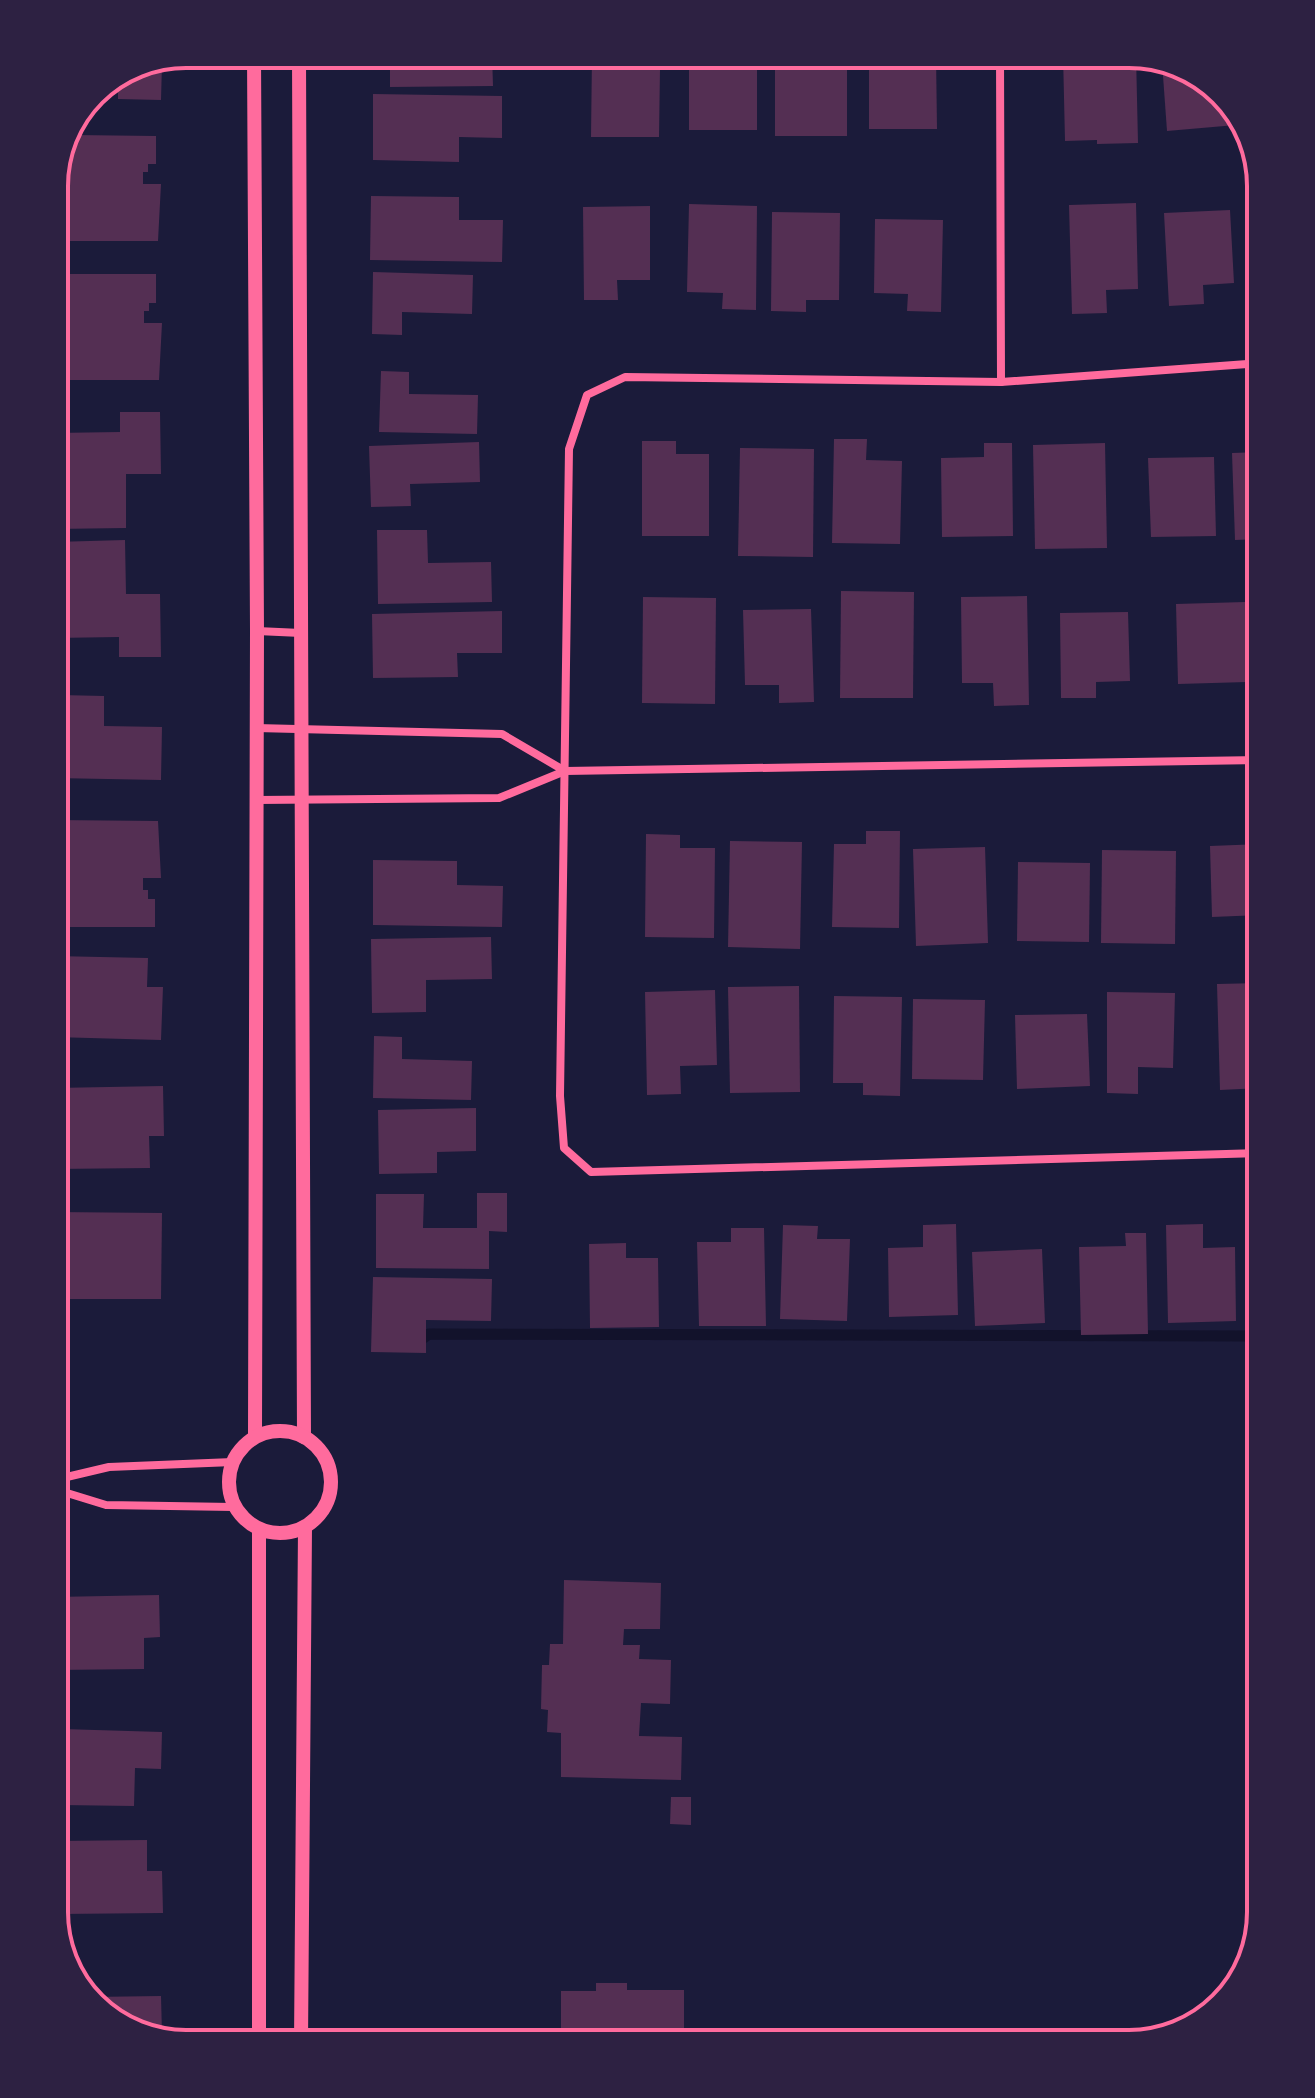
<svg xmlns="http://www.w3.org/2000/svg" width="1315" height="2098" font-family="'Varela Round',sans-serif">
<rect width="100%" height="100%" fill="#1b1b3a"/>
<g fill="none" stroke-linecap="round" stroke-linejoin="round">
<!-- stream -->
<path stroke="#12122b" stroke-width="11" d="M415 1344 429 1334 1261 1336"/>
</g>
<!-- building -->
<g fill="#542f53">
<path d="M372 54H492L493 86 390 87V69H373Z"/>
<path d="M592 54H626V68L660 69 659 137H591Z"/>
<rect x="689" y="54" width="68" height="76"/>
<rect x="775" y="54" width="72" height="82"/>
<path d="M869 54H936L937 129H869Z"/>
<path d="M1063 54H1136L1138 143 1097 144V140L1065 141Z"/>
<path d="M1162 62 1203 76 1235 113 1236 125 1167 131Z"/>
<path d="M162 64 161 100 118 99V87H105Z"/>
<path d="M373 94 502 96V138L459 137V162L373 160Z"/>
<path d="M74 135 156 136V164H148V172H143V184H161L158 241H54V178Z"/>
<path d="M371 196 459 197V220H503L502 262 370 260Z"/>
<path d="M1136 203 1138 289 1106 290 1107 313 1072 314 1069 205Z"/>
<path d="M689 204 757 206 756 310 722 309 723 293 687 292Z"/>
<path d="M650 206V280H617L618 300H584L583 207Z"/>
<path d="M1230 210 1234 283 1203 285 1204 304 1169 306 1164 213Z"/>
<path d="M772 212 840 213 839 300H806V312L771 311Z"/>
<path d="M875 219 943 220 941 312 907 311 908 294 874 293Z"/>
<path d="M373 272 473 275 472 314 402 312V335L372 334Z"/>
<path d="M54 274H156V303H149V311H144V323H162L159 380H54Z"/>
<path d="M381 371 409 372V394L478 395 477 434 379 432Z"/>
<path d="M120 412H160L161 474H126V528L54 529V433L120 432Z"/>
<path d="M834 439H867L866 460 902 461 900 544 832 543Z"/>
<path d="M642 441H676V454H709V536H642Z"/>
<path d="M479 442 480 482 410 484 411 506 371 507 369 446Z"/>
<path d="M984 443H1012L1013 536 942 537 941 458 984 457Z"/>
<path d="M1105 443 1107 548 1035 549 1033 445Z"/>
<path d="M740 448 814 449 813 557 738 556Z"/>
<path d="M1261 452V539L1235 540 1232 453Z"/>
<path d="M1214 457 1216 536 1151 537 1148 458Z"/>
<path d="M377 530H427L428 563 491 562 492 602 378 604Z"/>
<path d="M125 540 126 594H160L161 657H119V637L54 638V542Z"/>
<path d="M841 591 914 592 913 698H840Z"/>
<path d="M1027 596 1029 705 994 706 993 683H962L961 597Z"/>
<path d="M643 597 716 598 715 704 642 703Z"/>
<path d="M1245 602 1247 682 1178 684 1176 604Z"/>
<path d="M811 609 814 702 779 703V685H745L743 610Z"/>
<path d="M502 611V653H457L458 677 373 678 372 614Z"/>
<path d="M1128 612 1130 681 1096 682V698H1061L1060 613Z"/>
<path d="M60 695 104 696V726L162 727 161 780 54 778V707H60Z"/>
<path d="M54 820 158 821 161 878H143V890H148V899H155V927H54Z"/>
<path d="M866 831H900L899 928 832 927 834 844H866Z"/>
<path d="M646 834 680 835V848H715L714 938 645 937Z"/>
<path d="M730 841 802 842 800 949 728 947Z"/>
<path d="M1261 844V915L1212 917 1210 846Z"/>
<path d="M985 847 988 943 916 946 913 849Z"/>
<path d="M1102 850 1176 851 1175 944 1101 943Z"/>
<path d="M373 860 457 861V885L503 886 502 927 373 925Z"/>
<path d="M1018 862 1090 863 1089 942 1017 941Z"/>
<path d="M491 937 492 979 426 980V1012L372 1013 371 939Z"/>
<path d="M54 956 148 958 147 987H163L161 1040 54 1037Z"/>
<path d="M1261 983V1088L1220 1090 1217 984Z"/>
<path d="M799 986 800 1092 730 1093 728 987Z"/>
<path d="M715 990 717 1065 680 1066 681 1094 647 1095 645 992Z"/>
<path d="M1107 992 1175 993 1173 1068 1138 1067V1094L1107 1093Z"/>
<path d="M834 996 902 997 900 1096 863 1095V1083H833Z"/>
<path d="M913 999 985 1000 983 1080 912 1079Z"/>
<path d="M1087 1014 1090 1086 1017 1089 1015 1015Z"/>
<path d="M374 1036 402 1037V1059L472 1061 471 1100 373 1098Z"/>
<path d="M163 1086 164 1136H149L150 1168 54 1169V1088Z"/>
<path d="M476 1108V1151L437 1152V1173L379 1174 378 1110Z"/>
<path d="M477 1193H507V1232L489 1231V1269L376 1268V1194H424L423 1228H477Z"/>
<path d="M54 1212 162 1213 161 1299H54Z"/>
<path d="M956 1224 958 1315 889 1317 888 1248 923 1247V1225Z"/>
<path d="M1203 1224V1248L1235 1247 1236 1321 1168 1323 1166 1225Z"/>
<path d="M783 1225 818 1226 817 1239H850L847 1321 780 1319Z"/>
<path d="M731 1228H764L766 1326H699L697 1242H731Z"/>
<path d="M1125 1233H1146L1148 1334 1081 1335 1079 1247 1126 1246Z"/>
<path d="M626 1243V1258H658L659 1327 590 1328 589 1244Z"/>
<path d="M1042 1249 1045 1323 975 1326 972 1252Z"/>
<path d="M373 1277 492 1279 491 1321 426 1320V1353L371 1352Z"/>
<path d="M564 1580 661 1583 660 1629H624L623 1645H640L639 1659 671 1660 670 1704 641 1703 639 1736 682 1737 681 1780 561 1777V1733L547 1732 548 1710 541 1709 542 1665H549L550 1644H563Z"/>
<path d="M159 1595 160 1637 144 1638V1669L55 1670 54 1597Z"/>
<path d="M62 1729 162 1732 161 1769 135 1768 134 1806 61 1805Z"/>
<path d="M671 1797H691V1825L670 1824Z"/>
<path d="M147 1840V1871H162L163 1913 59 1914V1841Z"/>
<path d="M596 1983H627V1990H684V2032H644V2044H561V1991H596Z"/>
<path d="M161 1996 162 2034H149L113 2022 91 1997Z"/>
</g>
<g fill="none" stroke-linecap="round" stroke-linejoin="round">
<!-- minor -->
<g stroke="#ff6b9d" stroke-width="8">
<path d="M1000 54 1001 382"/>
<path d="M257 631 301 633"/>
<path d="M256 728 502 734 565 771 499 798 256 800"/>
<path d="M565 771 1261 760"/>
<path d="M1261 1153 591 1172 564 1148 560 1096 569 449 587 395 625 377 1001 382 1261 363"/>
<path d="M54 1480 109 1467 233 1462"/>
<path d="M54 1489 106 1505 233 1507"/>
</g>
<!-- tertiary -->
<g stroke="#ff6b9d" stroke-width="14">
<path d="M254 54 257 631 255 1435"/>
<path d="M299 54 304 1437"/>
<circle cx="280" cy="1482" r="51"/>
<path d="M259 2044V1531"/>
<path d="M301 2044 305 1527"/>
</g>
</g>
<!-- crop -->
<path d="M0 0H1315V2098H0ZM186 68H1129A118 118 0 0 1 1247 186V1912A118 118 0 0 1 1129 2030H186A118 118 0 0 1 68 1912V186A118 118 0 0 1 186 68Z" fill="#2d2142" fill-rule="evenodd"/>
<path fill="none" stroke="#ff6b9d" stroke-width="4" d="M186 68H1129A118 118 0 0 1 1247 186V1912A118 118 0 0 1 1129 2030H186A118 118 0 0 1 68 1912V186A118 118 0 0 1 186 68Z"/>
</svg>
